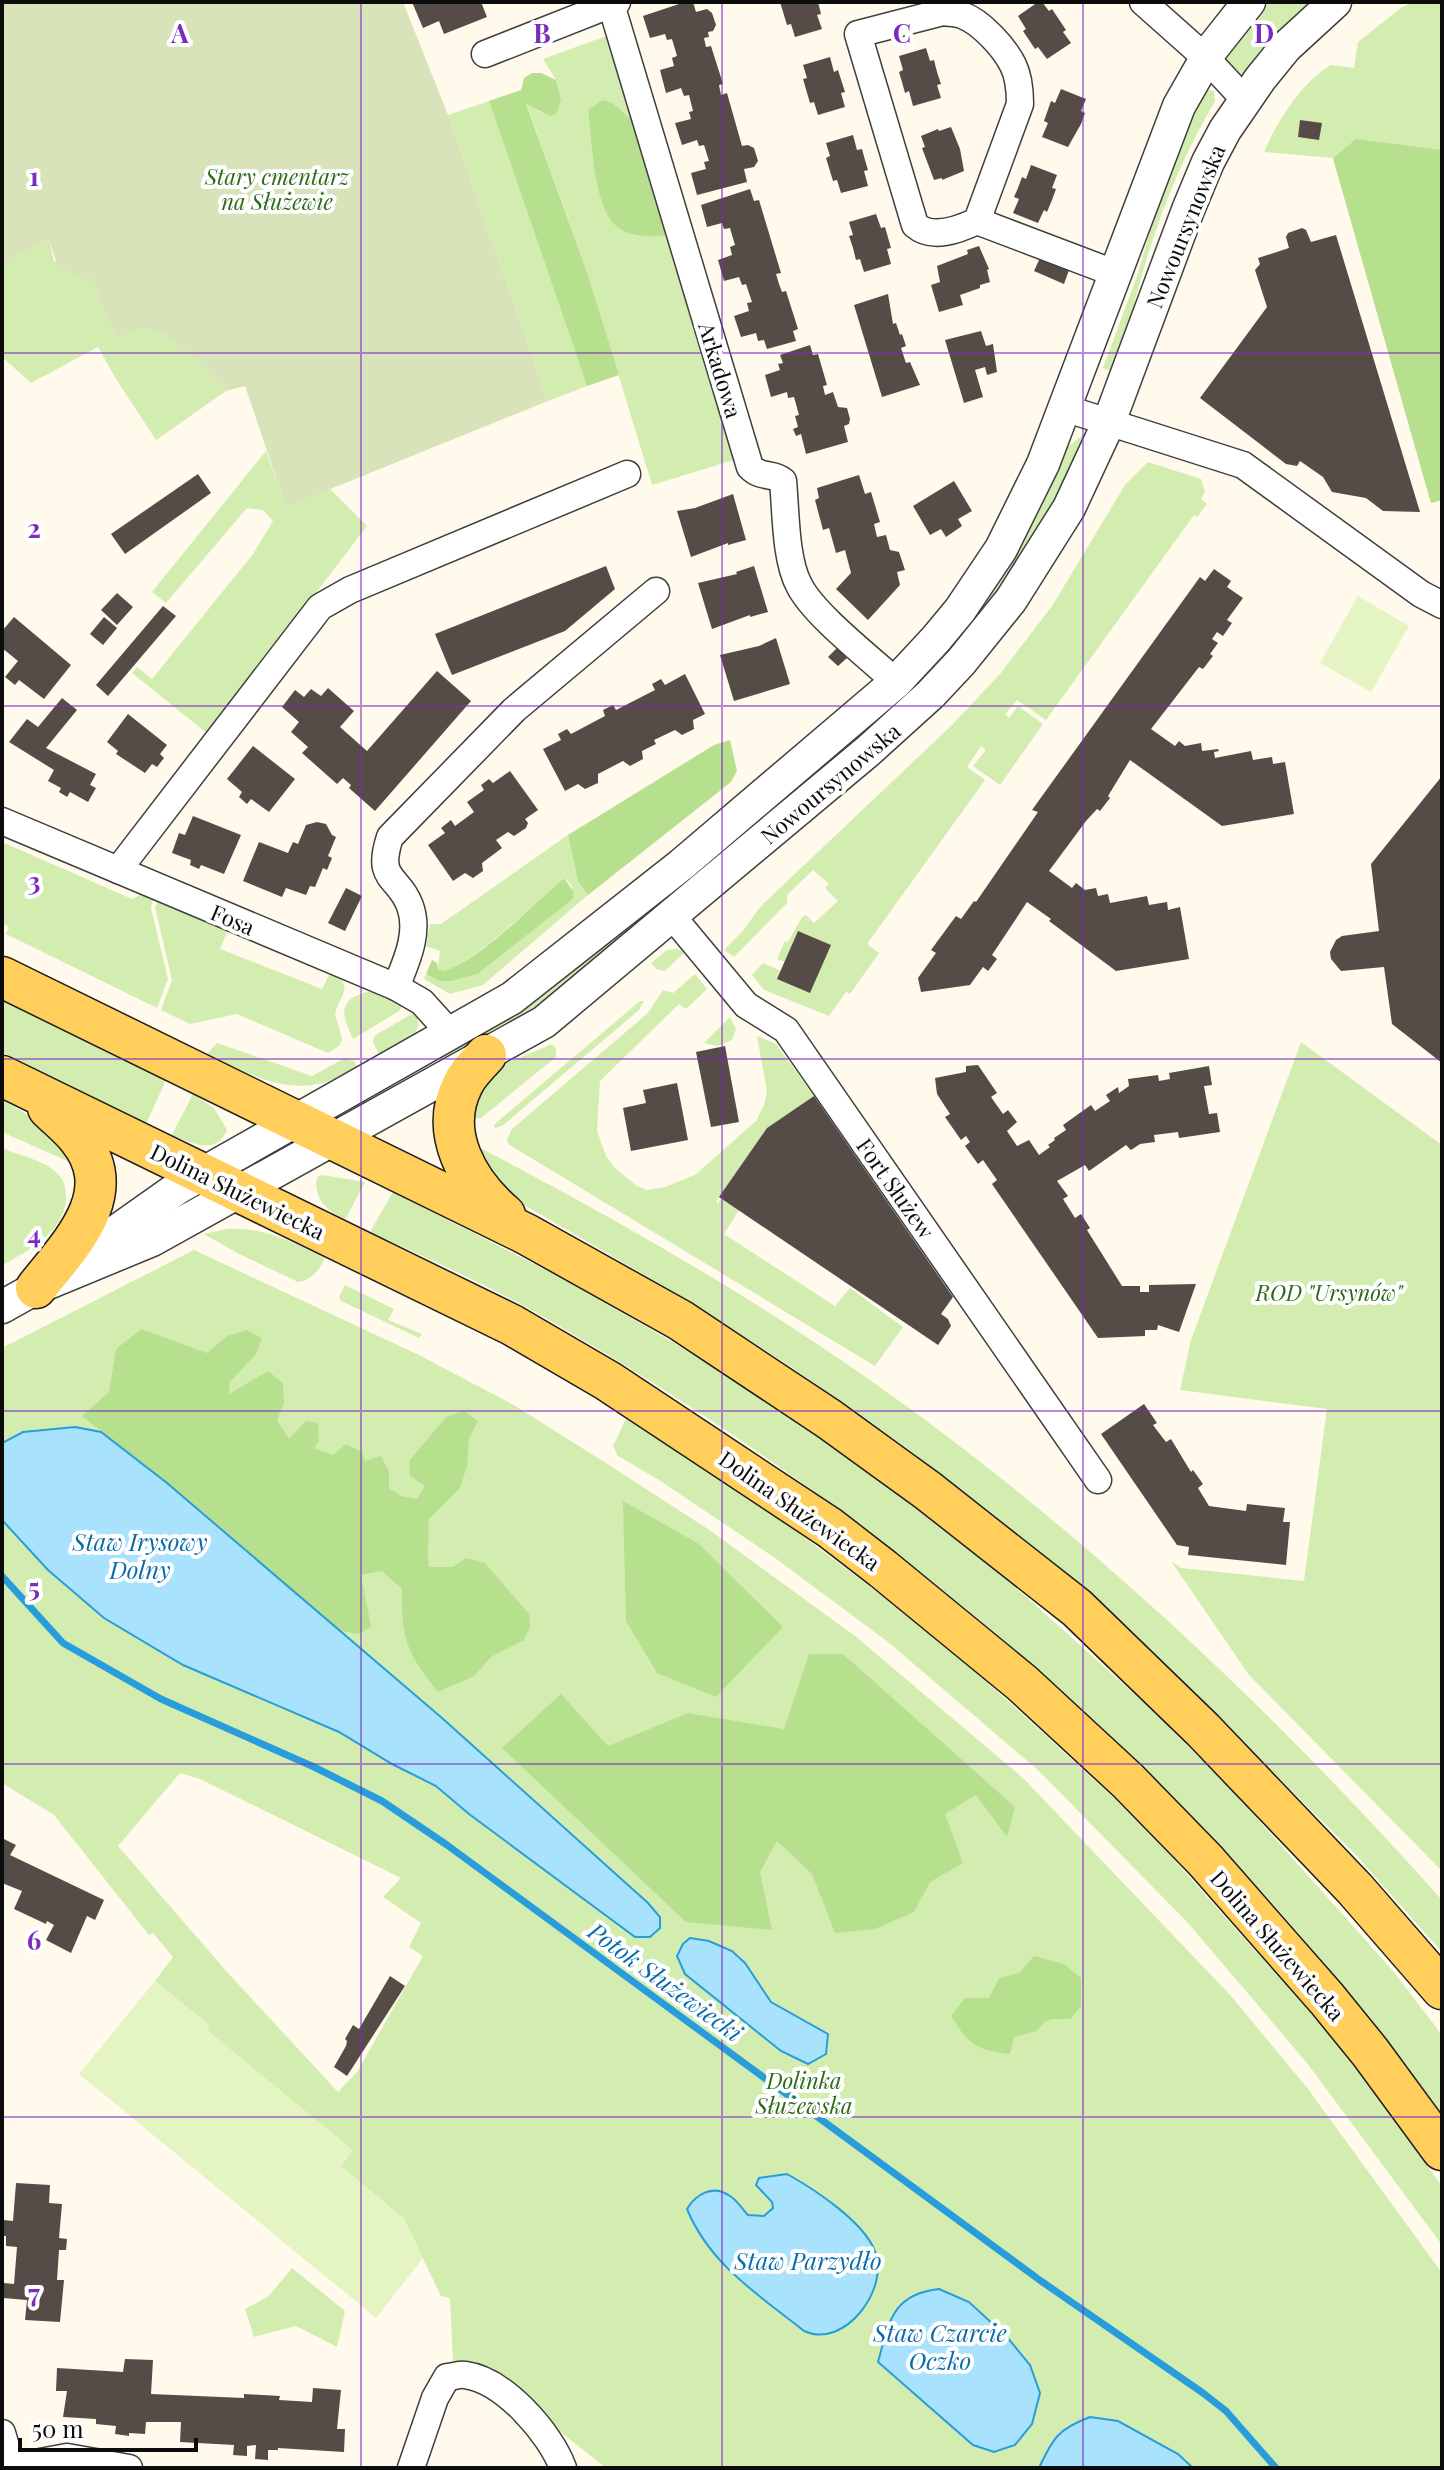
<svg xmlns="http://www.w3.org/2000/svg" width="1444" height="2470" font-family="'Playfair Display',serif">
<rect width="100%" height="100%" fill="#fffaeb"/>
<!-- green -->
<g fill="#d3edb0" fill-rule="evenodd">
<path d="M1269 2H1317L1248 75 1241 77 1223 62 1224 56Z"/>
<path d="M1414 2H1442V500L1431 503 1333 158 1264 152C1278 120 1301 83 1331 65L1354 68 1358 42 1402 7Z"/>
<path d="M609 35 633 115 628 117 614 104 588 110 604 208 669 235 737 459 652 485 588 275 526 103 542 113 561 99 556 80 543 59Z"/>
<path d="M1205 89 1214 91 1215 101C1189 146 1168 192 1152 242 1138 285 1128 329 1114 372L1103 368 1137 276 1175 147Z"/>
<path d="M489 101 587 386 548 401 448 115Z"/>
<path d="M49 240 54 261 91 278 116 337C125 334 137 328 146 329 174 332 207 373 226 391L156 440 116 379 98 347 31 383 2 357V264Z"/>
<path d="M1088 431 1079 463 995 601 910 698 560 995 446 1064 442 1057 501 1024 569 975 849 739 1062 451Z"/>
<path d="M266 451 286 506 330 489 367 526 208 734 132 673 137 667 152 679 253 554 273 521 263 510 247 508 166 603 152 592Z"/>
<path d="M1148 462 1201 479 1205 492 1201 499 1207 504 1197 517 1194 515 1046 720 1017 700 1005 714 1009 718 1018 706 1043 724 1000 785 973 766 986 750 981 746 967 767 985 780 867 944 879 953 850 994 846 992 829 1016 764 990 752 975 763 963 781 971 831 945 798 931 785 962 777 959 785 941 788 942 802 917 806 915 814 923 838 901 825 888 829 884 813 870 787 895V903L736 955 734 957 724 950 742 932 760 907 952 725 1000 674 1052 606 1125 485Z"/>
<path d="M568 835 578 881 588 895 483 985 450 994 424 979 426 974 439 981 573 899C574 890 572 883 564 878 535 902 475 963 443 971L438 969 440 951 426 946 430 924H441Z"/>
<path d="M2 842 132 899 140 895 153 899 151 908 168 979 157 1008 6 934 9 927 2 923Z"/>
<path d="M159 899 228 930 220 949 322 989 330 973C357 985 339 996 335 1014L342 1038 340 1045 328 1053 237 1014 190 1024 161 1010 172 980 155 907Z"/>
<path d="M677 949 685 952 665 971 656 969 651 963 667 950Z"/>
<path d="M695 974 707 989 686 1009 679 1004 600 1081 597 1131 606 1156 615 1168 637 1186 647 1190 665 1187 695 1175 756 1121 764 1105 767 1091 757 1036 776 1044 814 1096 767 1128 716 1202 718 1204 721 1198 739 1210 724 1234 835 1306 850 1288 903 1327 875 1366 508 1144 507 1139 512 1129 648 1013 663 990 673 993Z"/>
<path d="M371 991 403 1004 399 1011 353 1039C341 1013 337 999 371 991Z"/>
<path d="M2 999 166 1080 146 1124 2 1052Z"/>
<path d="M640 1001H644L639 1010 502 1126 495 1128 494 1125 497 1122Z"/>
<path d="M415 1012 419 1024 414 1035 379 1054 373 1042 374 1036Z"/>
<path d="M730 1017 736 1029 732 1040 718 1046 704 1043Z"/>
<path d="M1301 1042 1442 1145V1871L1249 1675 1171 1561 1181 1568 1304 1581 1327 1409 1180 1390 1191 1340Z"/>
<path d="M217 1043 312 1076 345 1058 354 1061 357 1066C348 1071 339 1077 329 1081 287 1096 244 1072 207 1054Z"/>
<path d="M552 1044 556 1049V1057L481 1118 472 1119 463 1110 495 1068Z"/>
<path d="M193 1094 214 1108 227 1130C216 1156 191 1143 172 1135Z"/>
<path d="M2 1100 39 1121 74 1164 2 1132Z"/>
<path d="M471 1143C629 1225 785 1315 928 1422 1116 1562 1286 1725 1442 1900V1952L1354 1853 1157 1656 993 1514 907 1448 791 1367 684 1298 507 1195Z"/>
<path d="M2 1148C19 1155 47 1161 59 1175 65 1182 66 1190 66 1199 64 1233 28 1250 3 1265Z"/>
<path d="M322 1175 365 1182 345 1220C327 1210 313 1199 317 1177Z"/>
<path d="M393 1192 575 1285 732 1377 804 1425 900 1496 1013 1585 1150 1708 1230 1788 1393 1971 1442 2035V2114C1206 1788 896 1520 547 1319 490 1286 430 1259 370 1232Z"/>
<path d="M227 1229C263 1226 294 1243 325 1258 320 1269 312 1280 298 1282L237 1253 204 1234Z"/>
<path d="M194 1250 419 1355 512 1404 609 1465 711 1531 855 1636 1023 1778 1232 1997 1308 2089 1442 2273V2468H606L480 2368 465 2361 453 2364 450 2298 441 2296 404 2219 341 2166 352 2151 207 2030 209 2025 155 1981 173 1957 153 1933 149 1935 54 1815 2 1783V1348ZM180 1773 200 1779 401 1878 383 1897 421 1923 409 1947 423 1956 357 2072 338 2092 227 1972 118 1846Z"/>
<path d="M345 1285 394 1309 388 1320 422 1334 419 1338 341 1301 339 1297Z"/>
<path d="M626 1419 768 1510 905 1613 988 1683 1111 1795 1168 1853 1331 2036 1442 2186V2245L1307 2063 1188 1923 1039 1771 888 1642 775 1558 659 1480 618 1456 613 1446Z"/>
<path d="M292 2268 345 2311 337 2347 296 2326 254 2337 245 2309 269 2296Z"/>
</g>
<!-- forest -->
<g fill="#b7e08e">
<path d="M532 73H541L556 80 561 99 557 113 550 116 526 104 588 275 619 375 587 386 489 101 521 90 524 78Z"/>
<path d="M603 100 614 104 628 117 633 115 669 235C652 237 629 238 615 225 593 204 592 139 588 110Z"/>
<path d="M1356 139 1442 150V500L1431 503 1333 158Z"/>
<path d="M730 740 737 771 731 782 588 895 578 881 568 835 714 745Z"/>
<path d="M564 878 574 892 573 899 477 974 451 981H439L426 974 432 960 437 963 438 969 443 971C479 962 534 903 564 878Z"/>
<path d="M141 1329 207 1353 227 1336 247 1330 262 1338 256 1354 230 1382 229 1394 268 1371 283 1383 284 1403 277 1420 289 1439 306 1421 318 1423 319 1441 314 1448 333 1455 346 1444 362 1452 365 1461 381 1456 389 1472V1488L401 1496 417 1499 425 1486 410 1476 409 1461 446 1417 464 1411 478 1421 469 1438 467 1466 460 1488 428 1520C430 1537 426 1550 429 1567H453L466 1558 485 1563 529 1614 530 1627 524 1640 491 1657 474 1676 438 1692C407 1653 401 1639 402 1589L382 1571 361 1575 371 1627 358 1634 337 1630 167 1483 82 1416 109 1392 116 1349Z"/>
<path d="M623 1501 699 1544 783 1627 716 1697 657 1673 626 1621Z"/>
<path d="M809 1654H843L1015 1807 1007 1837 976 1795 945 1814 963 1863 930 1882 914 1912 875 1929 835 1933 812 1874 777 1841 760 1872 772 1930 686 1922 502 1748 561 1694 608 1746 688 1713 784 1729Z"/>
<path d="M1034 1956 1064 1964 1081 1978V2006L1071 2019H1052L1045 2022 1037 2031 1014 2037 1010 2054C976 2050 969 2045 951 2016L965 1998H989L999 1978 1019 1973Z"/>
</g>
<!-- cemetery -->
<path fill="#d8e3ba" d="M2 2H403L448 115 548 401 286 507 245 386 226 391C207 373 174 332 146 329 137 328 125 335 116 338L91 278 84 279 57 264 49 240 2 264Z"/>
<!-- pitch -->
<g fill="#e5f4c3">
<path d="M1358 596 1409 626 1371 692 1320 663Z"/>
<path d="M155 1981 210 2026 207 2030 353 2150 341 2166 404 2219 423 2258 376 2318 79 2074Z"/>
</g>
<!-- water -->
<g fill="#a9e2fc" stroke="#299ddb" stroke-width="2">
<path d="M75 1427 101 1432 167 1483 442 1718 648 1903 660 1917V1928L650 1937H635L469 1814 436 1786 392 1764 339 1732 183 1665 104 1618 48 1570 2 1520V1443L23 1432Z"/>
<path d="M690 1938 709 1941 732 1951 745 1963 771 2002 828 2034 826 2054 808 2064 781 2051 685 1974 677 1956 683 1944Z"/>
<path d="M787 2174C814 2189 863 2221 875 2251 890 2288 845 2350 804 2331 759 2295 710 2265 687 2209 696 2194 713 2184 730 2196 737 2200 743 2210 748 2215L764 2216 773 2208 772 2202 756 2185 759 2178Z"/>
<path d="M939 2289 969 2302 1007 2337 1030 2365 1040 2393 1032 2424 1015 2445 994 2452 973 2445 878 2362C889 2322 892 2294 939 2289Z"/>
<path d="M1090 2417 1118 2421 1178 2454 1193 2468H1039C1053 2438 1058 2429 1090 2417Z"/>
</g>
<g fill="none" stroke-linecap="round" stroke-linejoin="round">
<!-- stream -->
<path stroke="#299ddb" stroke-width="7" d="M2 1576 63 1643 161 1699 314 1767 382 1801 447 1845 1041 2281 1203 2393 1226 2411 1276 2468"/>
</g>
<!-- building -->
<g fill="#564c47">
<path d="M412 2H481L487 17 444 34 439 21 423 28Z"/>
<path d="M685 2H693L696 12 707 9 712 13 716 25 713 31 708 32 709 37 704 38 706 47 711 46 723 84 719 85 721 95 727 93 742 146 748 145 754 148 758 161 754 167 744 169 747 182 697 195 691 173 706 169 704 162 709 161 704 145 699 146 697 140 682 145 675 123 691 119 689 112 693 111 689 95 684 96 681 88 666 93 660 70 674 66 672 58 677 56 672 39 667 40 665 34 650 38 643 16Z"/>
<path d="M780 2H818L821 14 817 15 822 29 795 37 791 24 787 25Z"/>
<path d="M1038 2H1042L1049 11 1052 9 1066 30 1063 32 1071 43 1047 59 1038 47 1035 49 1023 31 1026 29 1018 16Z"/>
<path d="M926 48 930 61 934 60 937 72 941 84 937 85 941 98 913 106 909 91 905 93 902 82 899 72 903 70 899 56Z"/>
<path d="M830 57 834 72 838 70 845 92 841 93 845 107 818 115 814 102 810 103 803 79 807 78 803 65Z"/>
<path d="M1061 89 1086 99 1081 111 1085 113 1081 124 1068 147 1042 137 1048 123 1044 121 1051 101 1055 103Z"/>
<path d="M1300 120 1322 123 1319 140 1298 137Z"/>
<path d="M951 127 960 149 964 171 942 180V178L934 180 922 148 925 147 921 136 938 129 939 131Z"/>
<path d="M853 135 857 150 862 149 865 160 868 170 864 171 868 186 841 193 837 180 833 181 826 158 830 156 826 143Z"/>
<path d="M1031 165 1057 175 1052 188 1056 189 1052 200 1047 212 1044 210 1038 223 1013 213 1019 199 1014 197 1018 188 1022 177 1026 179Z"/>
<path d="M750 189 754 201 759 200 781 273 776 274 779 284 782 292 786 291 798 329 793 331 796 341 767 349 764 340 758 341 756 333 741 337 734 316 749 311 747 303 752 302 746 284 742 285 739 277 724 281 718 260 732 255 730 247 735 245 730 228 724 229 722 223 707 227 701 205Z"/>
<path d="M876 214 881 228 885 227 891 248 887 249 891 264 864 272 860 259 856 260 853 248 849 236 853 235 849 222Z"/>
<path d="M1302 228 1306 230 1311 242 1336 235 1420 512 1383 511 1366 498 1332 492 1323 477 1300 461 1297 466 1286 464 1200 398 1267 307 1255 270 1260 264 1258 258 1289 248 1286 237 1288 233Z"/>
<path d="M979 246 989 269 987 270 990 282 980 285V288L960 295 963 305 939 312 931 285 940 282 937 266 968 254 967 250Z"/>
<path d="M1040 258 1069 270 1064 284 1034 271Z"/>
<path d="M888 294 893 324 896 323 900 335 902 334 906 346 901 348 906 363 910 362 920 385 882 397 854 305Z"/>
<path d="M981 331 986 346 993 344 997 372 987 375 985 367 975 370 983 397 964 403 945 340Z"/>
<path d="M810 345 813 355 818 354 827 385 823 386 825 395 833 392 838 407 847 408 850 419 849 424 844 426 848 442 806 454 801 434 796 436 793 429 798 427 795 416 799 415 794 397 788 398 787 392 771 397 765 375 780 370 778 364 783 363 780 355Z"/>
<path d="M198 474 211 493 125 554 111 534Z"/>
<path d="M859 475 865 494 871 492 880 522 874 524 877 537 886 535 890 550 899 552 905 570 897 572 900 585 868 620 836 589 851 573 845 550 836 553 829 528 823 530 815 500 819 498 817 488Z"/>
<path d="M954 481 972 511 958 519 962 526 946 537 941 529 930 535 913 506Z"/>
<path d="M733 494 746 540 728 545V543L691 557 677 511 695 508Z"/>
<path d="M606 566 615 589 565 631 452 675 435 634Z"/>
<path d="M754 566 768 612 750 617V615L712 629 698 583 737 574 736 572Z"/>
<path d="M1214 569 1231 581 1227 587 1243 598 1227 620 1232 623 1223 636 1217 632 1212 639 1218 643 1210 654 1213 656 1203 669 1199 667 1151 729 1175 746 1179 741 1185 746 1201 743 1202 751 1218 749 1219 751 1214 752 1215 758 1251 751 1253 760 1272 757 1273 764 1285 762 1294 814 1222 826 1130 760 1108 796 1110 798 1100 811 1097 809 1086 821 1049 871 1072 888 1076 883 1085 890 1096 888 1098 896 1108 894 1110 903 1147 896 1149 905 1167 902 1168 910 1180 907 1189 959 1116 971 1049 921 1051 919 1027 902 992 955 997 959 988 971 983 967 970 985 921 992 918 978 936 953 931 950 956 916 961 919 974 901 976 902 1038 812 1032 810 1200 577 1205 581Z"/>
<path d="M117 593 133 607 117 625 101 610Z"/>
<path d="M163 606 176 616 108 696 96 685Z"/>
<path d="M14 617 71 665 44 699 19 680 15 685 5 677 18 661 2 648V631Z"/>
<path d="M104 617 117 628 103 645 90 634Z"/>
<path d="M776 638 790 684 734 701 720 655 759 646Z"/>
<path d="M837 648 847 658 838 666 828 657Z"/>
<path d="M437 671 471 701 375 811 349 788 351 785 343 778 337 784 302 753 308 747 291 732 299 722 282 707 295 690 304 697 311 689 321 696 328 688 354 711 340 727 367 751Z"/>
<path d="M685 674 705 714 693 720 694 729 682 735 675 730 654 740 656 744 642 751 643 759 630 766 623 761 598 774V783L585 789 578 784 565 791 543 749 561 740 558 734 567 729 571 734 605 716 603 710 613 705 616 710 655 690 652 684 661 679 665 685Z"/>
<path d="M62 698 77 710 46 748 96 774 90 785 96 788 88 802 70 792 67 797 59 792 61 788 48 781 54 770 9 742 27 719 38 727Z"/>
<path d="M128 714 167 745 160 754 164 758 157 767 152 764 145 773 116 754 118 751 107 742Z"/>
<path d="M253 746 295 779 269 812 251 799 247 804 239 797 242 792 227 779Z"/>
<path d="M510 771 538 810 525 819 528 823 526 828 514 836 508 832 496 840 502 848 482 863 483 871 473 878 465 873 453 881 428 845 445 833 441 828 451 820 455 826 474 812 467 802 484 790 481 785 489 779 493 783Z"/>
<path d="M1442 776V1063L1392 1024 1384 967 1341 971 1331 959 1330 952 1336 940 1342 936 1379 931 1371 864Z"/>
<path d="M193 816 241 835 224 874 201 865 199 869 190 865 191 860 172 853 179 833 185 835Z"/>
<path d="M317 822 326 824 332 835 336 837 328 856 332 858 327 870 323 868 315 887 310 886 306 895 286 888 282 897 243 881 259 842 288 853 293 842 298 844 306 825Z"/>
<path d="M346 888 362 896 345 931 328 923Z"/>
<path d="M798 931 831 945 810 993 777 979Z"/>
<path d="M725 1046 739 1122 711 1127 696 1052Z"/>
<path d="M978 1065 997 1093 991 1097 1003 1114 1008 1110 1017 1122 1007 1131 1017 1146 1029 1140 1039 1155 1050 1147 1048 1145 1055 1140 1054 1138 1066 1130 1063 1125 1091 1105 1095 1111 1110 1101 1106 1095 1118 1087 1119 1093 1129 1086 1128 1079 1158 1075 1159 1081 1170 1079 1169 1073 1209 1066 1212 1085 1204 1086 1209 1114 1217 1113 1220 1132 1179 1138 1178 1132 1154 1135 1155 1142 1140 1144 1131 1150 1126 1145 1089 1171 1085 1165 1057 1181 1068 1196 1063 1199 1075 1218 1081 1214 1090 1228 1087 1230 1122 1286H1140V1292H1149V1285L1196 1284 1179 1332 1158 1325 1157 1330H1145V1336L1098 1338 994 1187 992 1184 997 1180 983 1160 978 1164 965 1146 970 1142 966 1136 961 1140 945 1117 950 1114 937 1094 935 1078 966 1072V1066Z"/>
<path d="M677 1083 688 1140 631 1151 623 1108 646 1103 643 1090Z"/>
<path d="M814 1096 953 1297 941 1314 948 1319 951 1326 938 1345 719 1197 767 1128Z"/>
<path d="M1144 1404 1157 1423 1153 1425 1159 1433 1166 1442 1171 1439 1191 1472 1193 1470 1203 1484 1198 1488 1209 1506 1246 1511 1247 1504 1285 1508 1283 1522H1290L1286 1565 1188 1555 1189 1547 1177 1545 1101 1434Z"/>
<path d="M2 1838 16 1845 10 1855 104 1900 95 1920 87 1916 71 1953 46 1940 54 1925 47 1921 46 1924 14 1909 22 1891 2 1883Z"/>
<path d="M390 1976 405 1986 347 2076 334 2067 346 2046 347 2041 345 2039 353 2025 359 2029Z"/>
<path d="M16 2183 50 2185 49 2203 62 2204 59 2238 67 2239 66 2250H59L57 2280H64L60 2322 25 2320 27 2300 3 2298 4 2283 14 2284 17 2247 6 2246V2236H3L4 2220 13 2221Z"/>
<path d="M125 2359 153 2360 151 2394 244 2398V2394L280 2396 279 2400 312 2402 313 2388 341 2390 337 2429H345L344 2452 278 2448V2450H268V2460L255 2459 256 2445 247 2446V2456L233 2455 234 2445 180 2442 181 2422H146L145 2434 129 2433V2436L115 2434 116 2426 96 2424V2419L63 2417 67 2391H56L57 2368 123 2372Z"/>
</g>
<g fill="none" stroke-linecap="round" stroke-linejoin="round">
<defs>
<g id="minor">
<path d="M1143 2 1206 58 1245 100"/>
<path d="M611 4 750 467C762 479 773 472 783 481 786 511 785 559 799 585 813 614 870 658 896 682"/>
<path d="M943 12C948 13 957 13 962 15 981 22 1004 47 1013 65 1019 77 1020 91 1020 104L977 221C958 230 932 240 915 225L858 34Z"/>
<path d="M485 54 617 2"/>
<path d="M977 221 1114 273"/>
<path d="M1064 408 1243 465 1421 594 1442 605"/>
<path d="M2 821 396 987 422 1002 451 1034"/>
<path d="M118 870 320 607 350 590 627 474"/>
<path d="M672 916 746 1005 786 1030 1098 1480"/>
<path d="M396 987C406 962 420 933 410 906 399 875 375 882 390 837L514 710 656 591"/>
<path d="M2 2433 7 2450V2462L35 2463 67 2457 129 2468"/>
<path d="M411 2468 435 2398 447 2377C452 2377 460 2374 465 2375 504 2380 550 2433 563 2468"/>
</g>
<g id="tertiary">
<path d="M36 1288 152 1240 544 1022 868 751 931 694 961 662 1011 600 1069 508 1109 422 1188 210 1208 162 1225 130 1260 79 1286 47 1335 2"/>
<path d="M2 1307 36 1288 179 1187 512 998 681 865 896 682 936 639 960 610 1001 549 1043 464 1179 106 1211 50 1249 2"/>
</g>
<g id="primary">
<path d="M2 977 526 1234 680 1320 829 1419 927 1490 1077 1608 1203 1730 1355 1889 1442 1989"/>
<path d="M486 1055C478 1064 468 1073 463 1084 438 1133 468 1183 505 1215"/>
<path d="M2 1076 512 1325 608 1381 830 1528 883 1569 1022 1683 1128 1781 1205 1860 1327 1999 1370 2052 1442 2150"/>
<path d="M36 1288C69 1246 123 1194 79 1139 71 1128 58 1118 48 1108"/>
</g>
</defs>
<!-- minor casing -->
<use href="#minor" stroke="#3f3f3f" stroke-width="29"/>
<!-- tertiary casing -->
<use href="#tertiary" stroke="#3f3f3f" stroke-width="35"/>
<!-- primary casing -->
<use href="#primary" stroke="#1d1d1d" stroke-width="43"/>
<!-- minor -->
<use href="#minor" stroke="#fff" stroke-width="26"/>
<!-- tertiary -->
<use href="#tertiary" stroke="#fff" stroke-width="32"/>
<!-- primary -->
<use href="#primary" stroke="#ffce5b" stroke-width="40"/>
</g>
<!-- grid -->
<path fill="none" stroke="#7b2cbf" stroke-width="2" stroke-opacity="0.55" d="M361 2V2468M722 2V2468M1083 2V2468M2 353H1442M2 706H1442M2 1059H1442M2 1411H1442M2 1764H1442M2 2117H1442"/>
<g text-anchor="middle" dominant-baseline="central" stroke-width="8" stroke-linejoin="round" paint-order="stroke">
<!-- park labels -->
<g font-size="22" font-style="italic" fill="#2c6a16" stroke="#fff">
<text x="277" y="176">Stary cmentarz<tspan x="277" dy="25">na Służewie</tspan></text>
<text x="1329" y="1292">ROD "Ursynów"</text>
<text x="804" y="2080">Dolinka<tspan x="804" dy="25">Służewska</tspan></text>
</g>
<!-- street labels -->
<g font-size="22" fill="#0c0c0c" stroke="#fff">
<text transform="translate(1185 226) rotate(-68)">Nowoursynowska</text>
<text transform="translate(721 370) rotate(73)">Arkadowa</text>
<text transform="translate(830 783) rotate(-40)">Nowoursynowska</text>
<text transform="translate(233 919) rotate(23)">Fosa</text>
<text transform="translate(896 1188) rotate(55)">Fort Służew</text>
<text transform="translate(238 1191) rotate(26)">Dolina Służewiecka</text>
<text transform="translate(800 1510) rotate(35)">Dolina Służewiecka</text>
<text transform="translate(1278 1945) rotate(49)">Dolina Służewiecka</text>
</g>
<!-- water labels -->
<g font-size="24" font-style="italic" fill="#096caa" stroke="#fff">
<text x="140" y="1541">Staw Irysowy<tspan x="140" dy="28">Dolny</tspan></text>
<text transform="translate(666 1981) rotate(36)">Potok Służewiecki</text>
<text x="808" y="2260">Staw Parzydło</text>
<text x="940" y="2332">Staw Czarcie<tspan x="940" dy="28">Oczko</tspan></text>
</g>
</g>
<g font-size="26" text-anchor="middle" font-weight="bold" fill="#7b2cbf" stroke="#fff" stroke-width="8" stroke-linejoin="round" paint-order="stroke">
<text x="180" y="43">A</text>
<text x="542" y="43">B</text>
<text x="902" y="43">C</text>
<text x="1264" y="43">D</text>
<text x="34" y="186">1</text>
<text x="34" y="538">2</text>
<text x="34" y="891">3</text>
<text x="34" y="1244">4</text>
<text x="34" y="1597">5</text>
<text x="34" y="1950">6</text>
<text x="34" y="2303">7</text>
</g>
<!-- border -->
<rect width="1444" height="2470" fill="none" stroke="#0c0c0c" stroke-width="8"/>
<!-- scale -->
<path d="M20 2438v12h176v-12" fill="none" stroke="#0c0c0c" stroke-width="4"/>
<text x="32" y="2438" font-size="24" fill="#0c0c0c" stroke="#ffffff" stroke-width="6" paint-order="stroke">50 m</text>
</svg>
